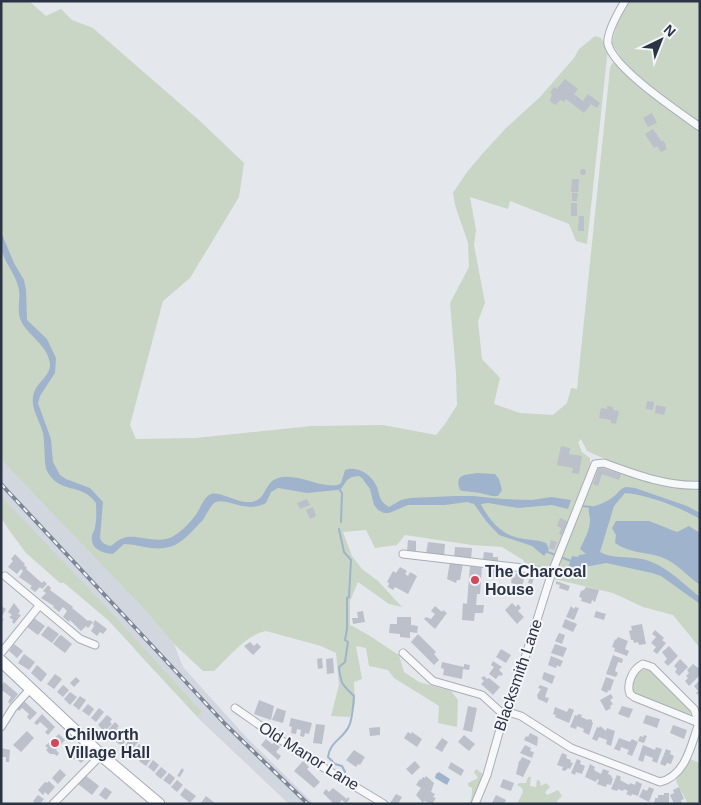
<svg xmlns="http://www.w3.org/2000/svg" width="701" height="805" font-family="Arial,sans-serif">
<rect width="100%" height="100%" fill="#e4e7ec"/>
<!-- built -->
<path fill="#d2d6de" d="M1 460 142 607 174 644 183 667 246 737 314 804H289L199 719 138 653 119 629 1 505Z"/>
<!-- green -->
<g fill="#c9d6c5">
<path d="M1 1H29L46 16 61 9 72 20 93 28 200 121 244 163 239 197 190 278 163 301 130 425 136 439 195 438 312 426 383 425 436 435 445 424 457 405 456 373 450 303 469 267 468 243 455 205 453 193 467 172 484 152 506 128 540 97 574 58 579 49 595 36 601 38 608 48 587 244 576 241 569 224 510 201 508 209 470 197 476 230 474 245 485 303 478 321 482 359 500 378 494 404 520 413 553 415 567 403 571 388 577 389 610 68 612 63 616 64 645 83 623 61 612 43 616 27 628 1H700V481H678L655 477 628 469 587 451 581 439 578 442 582 452 590 458V464L550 571 527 566 523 560 502 547 472 545 405 535 397 545 375 548 366 530 343 532 352 556 362 569 378 581 402 607 389 604 358 582 350 601V625C367 633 383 645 399 655L404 672 419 682 451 691 458 700 457 727 438 723 439 706 394 678 388 670 369 666 366 648 356 646 362 679 354 682 355 703 350 717 331 716 339 685 336 653 321 646 266 631C246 635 229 657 214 671H203L174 644 142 607 1 460Z"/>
<path d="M599 466 700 488V648L673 615 643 607 613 593 554 579 558 564 591 483Z"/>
<path d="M1 496 104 605 202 712 197 716 108 620 64 583H60L26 553 9 530 1 518Z"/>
<path d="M642 669 651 671 691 712 689 715 634 694C629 684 633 676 642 669Z"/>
<path d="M690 759 700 763V804H688L676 781Z"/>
<path d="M476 769 484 775 476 804H469C472 798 472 795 472 788L468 786V783L478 778 474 772Z"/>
<path d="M528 777H531L530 786 536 787 537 780 540 781 541 786 546 783 550 787 545 792 547 795 558 790 562 796 557 801 558 804H517L523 792 522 788 517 785 519 783H526Z"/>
</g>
<!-- water -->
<g fill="#9fb4cc">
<path d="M1 232 14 263 24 280 26 290 27 320 47 339 56 358 55 373 40 396 38 403 51 439 53 462 60 475 66 479 90 488 103 502 100 538C102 543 105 545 111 546 115 543 119 539 124 538 133 534 153 542 166 539 177 537 191 522 197 513 201 507 204 497 211 494 219 491 236 502 247 502 268 503 262 483 278 478 297 472 318 488 338 485L341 483 345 470C358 465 372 475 377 487 380 496 379 501 389 507L401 500 410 498 456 496H473L503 499 532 500 551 497 571 500 568 509 552 505 518 508 488 503 481 504C487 517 500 533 515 537 525 540 536 539 546 543L549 549 544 556 532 546 499 535 486 521 474 504 467 502 445 505H408L389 513H384L378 510 374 505 370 489 362 478 359 476 352 477 347 480 341 489 337 490 307 493 278 488 271 492 266 503C246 514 228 498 216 502 212 503 206 515 203 520 186 537 178 551 151 548 142 547 134 544 124 544L113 554C102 553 90 549 92 535 93 532 95 530 95 527 97 520 96 510 96 503 81 482 60 495 47 471 44 465 45 443 43 433 40 421 29 406 34 393 37 382 51 376 50 363 47 345 30 337 22 323 15 311 22 298 18 286 15 273 3 261 1 247 0 242 1 237 1 232Z"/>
<path d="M477 473 495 474 499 479 502 490 498 496C489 497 481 492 472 492 467 491 464 492 460 490 454 474 465 475 477 473Z"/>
<path d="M626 487 635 488 687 506 700 513V519C680 507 648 495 625 493L614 506 600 552C613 559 628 556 642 559 665 564 682 583 700 597V604L661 576 652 573 606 563 590 566 568 568 572 556 578 557 579 555 586 554 580 549C584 540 590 530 590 520 590 515 588 513 589 507 597 506 607 502 613 497 619 493 619 489 626 487Z"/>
<path d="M616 521H649L677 532 689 526 700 533V585C687 576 676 562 661 557 645 552 629 553 615 543L616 535 612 528Z"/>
<path d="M439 772 450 779 447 785 435 778 436 774Z"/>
</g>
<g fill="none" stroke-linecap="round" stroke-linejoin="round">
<!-- stream -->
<g stroke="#9fb4cc" stroke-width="2">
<path d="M339 489 342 493 341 522"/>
<path d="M581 506 591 507"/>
<path d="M339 529 344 552 351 560 349 597 347 598V629L345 640 348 642 345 662 339 667C341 685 342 684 354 696 353 705 353 720 348 728 341 740 330 742 328 757L335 764 342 766 345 772"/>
<path d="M545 551 571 561"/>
</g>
</g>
<!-- building -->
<g fill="#bbc0ca">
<path d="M565 79 578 89 574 94 583 101 588 94 600 103 597 108 591 104 584 113 566 99 564 102 561 100 555 105 550 101 552 94 550 93 554 87 557 89Z"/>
<path d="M652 113 657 123 648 127 643 118Z"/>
<path d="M653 129 662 142 663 140 666 145 665 146 667 149 661 152 657 146 654 148 645 134Z"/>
<circle cx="583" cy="172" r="3"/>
<path d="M572 179H579L578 192H571Z"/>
<path d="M572 193H578L577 201H572Z"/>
<rect x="571" y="203" width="6" height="13"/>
<path d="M579 216H584V231H578Z"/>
<path d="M647 401 654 402 653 410 646 409Z"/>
<path d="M656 405 666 407 664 415 655 413Z"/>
<path d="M607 406 613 407V410L619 411 616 424 611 423V420L599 418 601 408 607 409Z"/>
<path d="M561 446 570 448 569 454 582 456 579 474 572 473 573 468 557 465Z"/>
<path d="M599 467 621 474 619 480 602 474 598 486 593 484Z"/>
<path d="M307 499 310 505 300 509 297 503Z"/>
<path d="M313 507 316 516 310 519 306 510Z"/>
<path d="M560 518 569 522 564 536 559 534 561 528 557 526Z"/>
<path d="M408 540 416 541V551H407Z"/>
<path d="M551 540 557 542 554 550 549 548Z"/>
<path d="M428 542 445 544 444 556 426 554Z"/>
<path d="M455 547 472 548 471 560 454 558Z"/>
<path d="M484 552 493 553V557H498V562L486 561V559H483Z"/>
<path d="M15 554 25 564 24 565 27 568 26 569 42 583 44 581 47 584 42 589 40 587 35 592 30 588 32 586 19 577 23 571 21 569 17 574 8 567 13 561 11 559Z"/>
<path d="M450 562 463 564 460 580H457L456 583 447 579Z"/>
<path d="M470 565 482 566 480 594H477L476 605H484L483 613H475L474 621 462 620 463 603 467 604Z"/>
<path d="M400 567 407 571 405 574 408 576 410 572 417 576 408 594 395 587 393 590 388 587 389 583 387 582 393 571 396 573Z"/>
<path d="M490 568 498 569 497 578 489 577Z"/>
<path d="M516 573 522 575 521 578 524 579 522 586 511 583 512 576 515 577Z"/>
<path d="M531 573 535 574 532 584 528 583Z"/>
<path d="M556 581 570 586 568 591 559 588 560 585 556 584Z"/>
<path d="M48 585 51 588 50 590 73 607 72 608 77 612 88 621 89 620 93 622 88 628 86 626 81 631 70 620 69 622 63 617 67 611 63 607 59 612 53 607 54 606 41 598 46 593 43 591Z"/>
<path d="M586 587 599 590 595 602 592 600 591 604 581 601 582 598 579 597 581 591 584 590Z"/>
<path d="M14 603 20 611 18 614 21 615 14 624 12 622 13 620 9 617 12 615 8 612Z"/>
<path d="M512 603 516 607 518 604 521 608 518 611 524 617 517 624 505 610Z"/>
<path d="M1 606 6 609 1 618 4 619 1 623Z"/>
<path d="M435 606 442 612 443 610 447 613 435 629 424 619 426 617 431 619 435 614 431 611Z"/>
<path d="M571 606 574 609 575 607 579 608 574 620 566 617Z"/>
<path d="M363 611 365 622 353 624 352 618H358L357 612Z"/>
<path d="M596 611 606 614 604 620 594 617Z"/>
<path d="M397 617H411V625L418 626 417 633 410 632V638L400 637V634L389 633 390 624H397Z"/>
<path d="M34 618 45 626 38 635 27 627Z"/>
<path d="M565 619 577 624 573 632 562 627Z"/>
<path d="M95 620 107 629 103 634 100 632 97 636 91 631 94 626 93 624Z"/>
<path d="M642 624 646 644 639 645 638 642 634 643 633 640H631L629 631 632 630 631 626Z"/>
<path d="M48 626 59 634 52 643 41 635Z"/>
<path d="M655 630 664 638 662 640 666 643 657 654 653 651 656 647 651 643 656 637 652 634Z"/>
<path d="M559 633 565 635 562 644 555 641Z"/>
<path d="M418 634 436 652 434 654 439 660 434 665 411 642Z"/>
<path d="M61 635 72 644 65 653 53 644 59 636Z"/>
<path d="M618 637 628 641 625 649 629 651 627 656 614 651 615 648 612 647 615 639 616 640Z"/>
<path d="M250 642 254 646 257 643 261 647 253 655 244 646Z"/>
<path d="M14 644 23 651 17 658 9 651Z"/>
<path d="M555 644 567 648 563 657 551 653Z"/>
<path d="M669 646 678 656 668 666 664 662 667 659 662 652Z"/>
<path d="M501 649 511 655 506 663 496 657Z"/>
<path d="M24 654 35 662 29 670 18 663Z"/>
<path d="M613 655 623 659 622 663 618 662 615 671 618 673 616 677 606 674Z"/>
<path d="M551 656 563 661 560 667 557 665 556 668 548 665Z"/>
<path d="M322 658 323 668 318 669 317 659Z"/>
<path d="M333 658 334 673 327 674 326 659Z"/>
<path d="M680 659 688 667 679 676 675 672 677 669 674 666Z"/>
<path d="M493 661 502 667 499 670 503 674 501 676 499 675 496 679 489 674 494 667 491 665Z"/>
<path d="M442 662 464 667V664L470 665 469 670 463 669 462 679 443 675 444 669 441 668Z"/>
<path d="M693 664 698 668 700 666V675L689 686 685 681 688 678 686 676 689 673 687 670Z"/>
<path d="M37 665 47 674 41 682 31 673Z"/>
<path d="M544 672 555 676 552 684 542 679Z"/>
<path d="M55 674 62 679 54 689 47 684Z"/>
<path d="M484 676 487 679 489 678 500 687 493 695 481 684 484 681 481 678Z"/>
<path d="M76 677 80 681 74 687 70 683Z"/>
<path d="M606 677 614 680 610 691 608 690 607 693 601 690Z"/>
<path d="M700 680V697L696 693 698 691 694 686Z"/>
<path d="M4 682 18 694 10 704 8 702 11 697 3 691 1 693V686Z"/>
<path d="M63 685 69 690 63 697 57 692Z"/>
<path d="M540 685 548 688 545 697 549 698 547 703 538 699 537 695 541 689 538 688Z"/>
<path d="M70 692 77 697 70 705 64 699Z"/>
<path d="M611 694 613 698 610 700 613 704 610 706 611 708 606 711 600 700Z"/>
<path d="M80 696 86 700 79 710 73 705Z"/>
<path d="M259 700 274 706 271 720 254 714Z"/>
<path d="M24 701 37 713 30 720 27 717 29 714 22 708 19 711 17 709Z"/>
<path d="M88 704 94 709 89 716 82 711Z"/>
<path d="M468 706 477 708 472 732 463 730Z"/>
<path d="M622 706 633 709 629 718 618 714Z"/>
<path d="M555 707 567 712 569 708 574 710 569 723 555 717 556 715 553 714Z"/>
<path d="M99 708 104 712 96 722 91 718Z"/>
<path d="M277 708 286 711 283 723 272 720Z"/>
<path d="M42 714 55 727 48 735 45 732 48 729 40 722 37 725 34 723Z"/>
<path d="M578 714 582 715 581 717 588 720 589 719 592 720V722L593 723 589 735 583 732 584 729 577 726 576 729 570 727 575 715 577 716Z"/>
<path d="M107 715 112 719 110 722 112 724 107 729 105 728 103 730 98 725Z"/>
<path d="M646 715 660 719 657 728 643 723Z"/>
<path d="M291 718 312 723 309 734 305 733 304 737 300 736 301 730 297 729 296 734 291 733 292 727 289 726Z"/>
<path d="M115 722 119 726 117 728 120 731 115 737 113 735 112 737 106 732Z"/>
<path d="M316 724 325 725 322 744 313 743Z"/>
<path d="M673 725 687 730 684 739 670 733Z"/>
<path d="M600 726 606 731 607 728 615 731 611 746 606 744 607 740 599 737 597 741 592 739 597 727 599 728Z"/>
<path d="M380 727V735L370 736 369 728Z"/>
<path d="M27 731 34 738 21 752 13 745Z"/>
<path d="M408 732 411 734 412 732 422 739 417 747 404 738Z"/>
<path d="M530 733 538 737 537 746 524 740 526 736 528 737Z"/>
<path d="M59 734 65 740 56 750 59 753 57 756 54 754H50L46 750 48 748 45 746Z"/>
<path d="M122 734 127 738 122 746 116 742Z"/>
<path d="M464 735 475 744 469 751 458 742Z"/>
<path d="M644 735 647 736 644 743 638 741 640 736 643 737Z"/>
<path d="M131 737 138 742 130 752 124 747Z"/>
<path d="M442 738 448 742 442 752 435 748Z"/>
<path d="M619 738 630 742 632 739 638 742 632 756 627 754 629 750 621 747 620 751 614 749Z"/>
<path d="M266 739 272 744 275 742 280 747 276 752 281 756 278 760 261 745Z"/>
<path d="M139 744 146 749 138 759 132 754Z"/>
<path d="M525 745 531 748 530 751 534 752 532 758 520 753Z"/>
<path d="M643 745 655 750 656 747 662 749 657 763 652 761 653 758 645 755 643 762 638 760Z"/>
<path d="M1 748 10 750 9 762H6V757H1Z"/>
<path d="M78 749 87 757 81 763 76 758 74 760 70 756 76 750 77 751Z"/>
<path d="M666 749 671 751 670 754 674 756 671 764 667 763 665 766 660 764Z"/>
<path d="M354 750 365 757 360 765 358 764 356 767 346 760Z"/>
<path d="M562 753 567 755 566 758 571 760 570 762 573 763 570 769 568 768 565 771 562 770 563 767 557 765Z"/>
<path d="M144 754 151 759 146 766 139 761Z"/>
<path d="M522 757 531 761 523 777 516 774 519 761H520Z"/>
<path d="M577 759 581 761 580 764 585 766 582 774 576 772 575 775 571 773Z"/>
<path d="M153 760 159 765 154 772 148 767Z"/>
<path d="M303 761 309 767 307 769 320 782 314 788 294 771Z"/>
<path d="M415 761 420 767 412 775 406 769Z"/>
<path d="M451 762 464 770 461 776 448 768Z"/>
<path d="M590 764 595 767 594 770 601 774 603 769 609 771 608 774 612 776 611 778H613L611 785 607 784 606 787 597 784 599 780 597 779 596 782 585 777Z"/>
<path d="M161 767 167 772 161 779 155 774Z"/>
<path d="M182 768 184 770 180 777 177 776Z"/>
<path d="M60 769 66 775 58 784 52 778Z"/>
<path d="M169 773 175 778 170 785 163 780Z"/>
<path d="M85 775 99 786 92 795 78 784Z"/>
<path d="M617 775 621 777 620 780 629 785 630 783 635 785 636 781 642 784 638 796 632 794 631 796 626 794 628 791 624 789 623 791 618 789 617 791 611 789Z"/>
<path d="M426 776 434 783 431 792 435 794 433 797 436 798 432 804 424 801 423 803 416 795 421 788 416 785 420 779 421 780 423 777 425 778Z"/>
<path d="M503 779 514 783 511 791 500 787Z"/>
<path d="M177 780 183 785 177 792 171 787Z"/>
<path d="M49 781 55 787 48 795 45 792 43 795 38 790 45 782 47 783Z"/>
<path d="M105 787 112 792 106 800 99 795Z"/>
<path d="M649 787 654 789 649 802 639 797 643 789 647 791Z"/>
<path d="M679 787 684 799 681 800 682 804H674L670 795 674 793 673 790Z"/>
<path d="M185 788 196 796 190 803 180 795Z"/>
<path d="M333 788 347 799 348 797 350 799 346 803 342 800 338 804H334L323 793 326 789 329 792Z"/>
<path d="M664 793H669V804H654L655 798H658V795H664Z"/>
<path d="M396 794 402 797 398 804H392L390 803Z"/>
<path d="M38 795 44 799 40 804H35L33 801Z"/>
<path d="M496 795 506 800 504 804 492 803Z"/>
<path d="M206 796 216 804 201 803Z"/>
</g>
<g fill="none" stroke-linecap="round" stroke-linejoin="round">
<defs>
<g id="street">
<path d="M625 1C619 11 606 33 608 44 614 69 679 112 700 127"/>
<path d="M403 554 532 569 551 575"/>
<path d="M5 576 80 639 95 645"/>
<path d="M1 653 39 606"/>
<path d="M403 653 433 681 482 695 504 715"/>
<path d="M235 708 301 754 384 804"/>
<path d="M508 712 521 716 571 748 660 782C686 776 691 745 699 723L694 709 652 667 643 664C633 669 626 683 630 694L634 697 699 723"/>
<path d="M1 727 13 708 30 689"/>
<path d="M53 804 101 755"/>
<path d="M475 804 487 775 504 715 508 712 552 572 595 464 604 463C634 474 668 487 700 485"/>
</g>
<path id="primary" d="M1 661 101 755 159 804"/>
</defs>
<!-- street casing -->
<use href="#street" stroke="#a9aeb7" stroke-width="9"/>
<!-- primary casing -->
<use href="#primary" stroke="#a3abb8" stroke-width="13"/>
<!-- street -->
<use href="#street" stroke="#f7f8fa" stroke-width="7"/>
<!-- primary -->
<use href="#primary" stroke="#fff" stroke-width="11"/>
<defs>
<path id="rail" d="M1 484 226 725 308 804"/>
</defs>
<!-- rail casing -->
<use href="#rail" stroke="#7d8696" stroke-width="4"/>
<!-- rail -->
<use href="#rail" stroke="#f4f6f9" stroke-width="2" stroke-dasharray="5.5" stroke-linecap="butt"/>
</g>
<!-- markers -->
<g fill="#d1495b" stroke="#f4f6f9" stroke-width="2">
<circle cx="475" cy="580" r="5"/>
<circle cx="55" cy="743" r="5"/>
</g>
<g text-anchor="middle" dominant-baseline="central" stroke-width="4" stroke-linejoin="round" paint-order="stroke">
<!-- poi labels -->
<g font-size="16" font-weight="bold" fill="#2b3445" stroke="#f4f6f9" text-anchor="start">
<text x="485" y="571">The Charcoal<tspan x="485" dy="18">House</tspan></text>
<text x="65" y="734">Chilworth<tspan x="65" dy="18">Village Hall</tspan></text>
</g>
<!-- street labels -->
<g font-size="16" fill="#2b3445" stroke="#f4f6f9">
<text transform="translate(518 675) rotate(-71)">Blacksmith Lane</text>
<text transform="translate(309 756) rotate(32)">Old Manor Lane</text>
</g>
</g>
<!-- border -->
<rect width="701" height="805" fill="none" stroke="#2b3445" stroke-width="5"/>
<!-- north arrow -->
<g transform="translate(661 40) rotate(43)" stroke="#f4f6f9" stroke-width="4" paint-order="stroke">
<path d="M0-4L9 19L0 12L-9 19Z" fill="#2b3445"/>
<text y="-8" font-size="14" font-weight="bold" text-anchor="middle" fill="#2b3445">N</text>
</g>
</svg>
